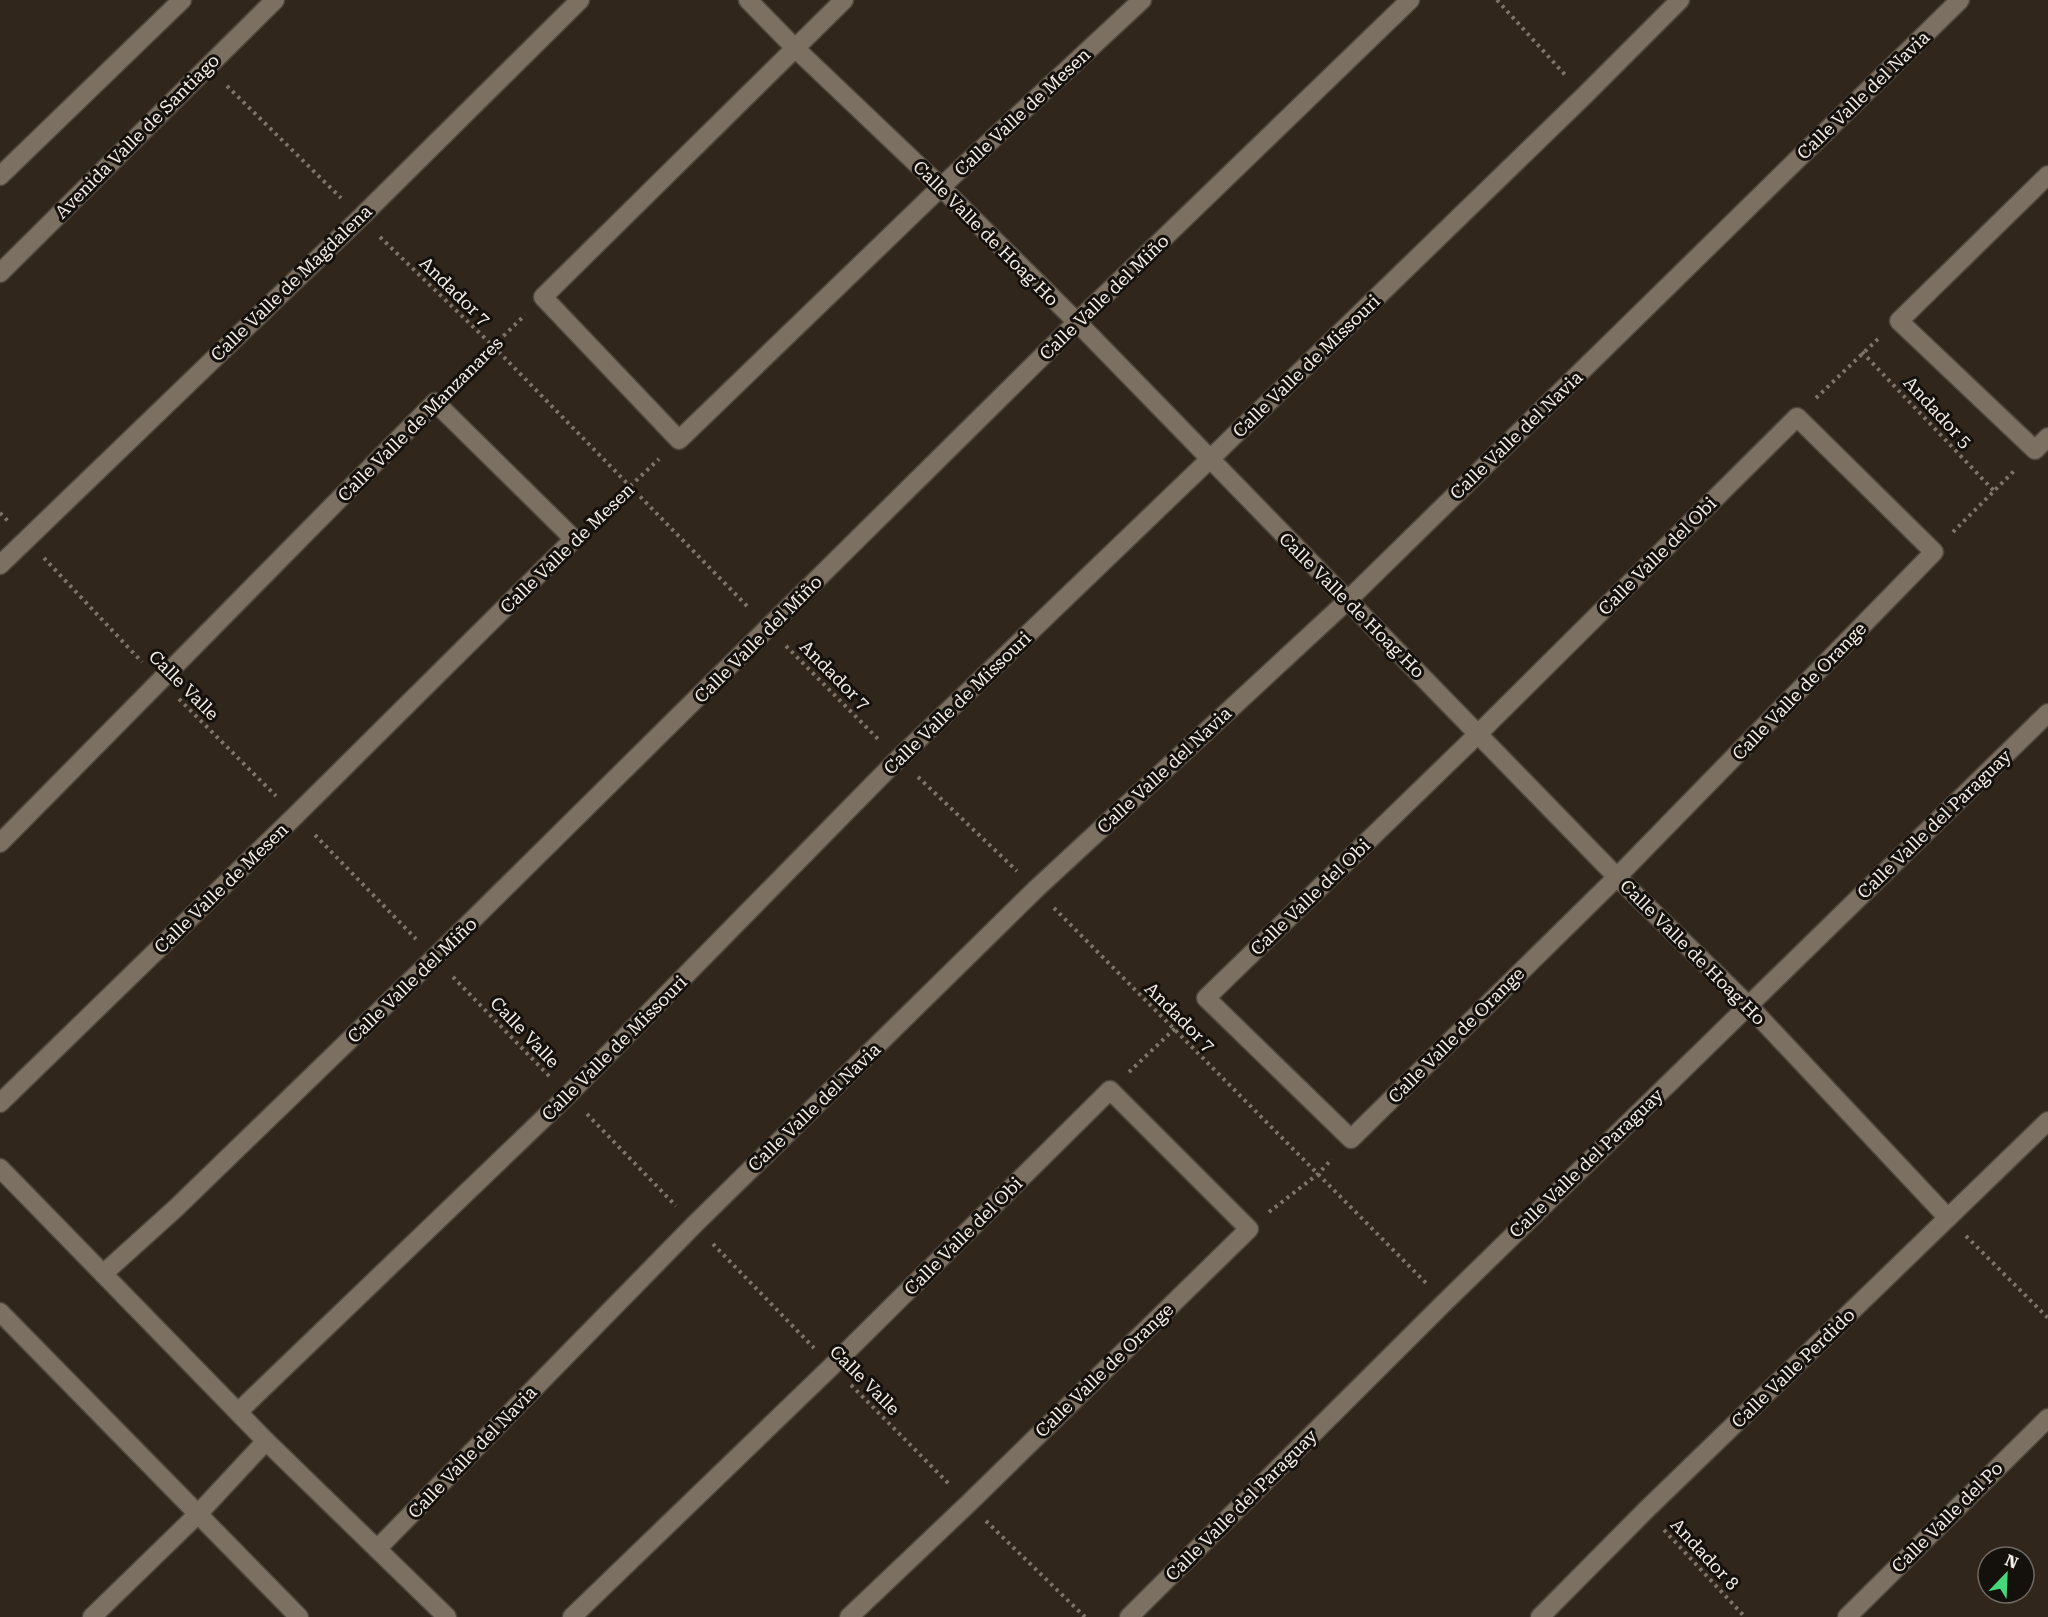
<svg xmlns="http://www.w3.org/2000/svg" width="2048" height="1617" font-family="'Roboto Serif',serif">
<rect width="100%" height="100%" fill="#30261b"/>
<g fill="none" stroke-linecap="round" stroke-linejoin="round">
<defs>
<g id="minor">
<path d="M748 0 795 48 941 187 1077 322 1617 877 1748 1005 1948 1218"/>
<path d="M844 0 543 297 679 440 941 187 1142 0"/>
<path d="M2048 175 1899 321 2035 450 2048 437"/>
<path d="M0 176 182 0"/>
<path d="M0 273 275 0"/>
<path d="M1797 417 1934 552 1617 877 1351 1139 1206 998 1479 733Z"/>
<path d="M0 565 360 218 580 0"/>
<path d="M0 843 435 402 574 539 296 815 0 1103"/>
<path d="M0 1168 266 1441 447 1617"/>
<path d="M103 1274 176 1208 434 958 1077 322 1410 0"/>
<path d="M0 1312 299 1617"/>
<path d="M238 1412 568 1095 898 759 1210 459 1584 96 1680 0"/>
<path d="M377 1549 694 1225 1036 889 1347 601 1960 0"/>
<path d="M92 1617 199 1513 266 1441"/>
<path d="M572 1617 832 1366 1110 1090 1249 1229 968 1504 849 1617"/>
<path d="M1129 1617 1445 1302 2048 713"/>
<path d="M1540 1617 1646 1510 2048 1121"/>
<path d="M1847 1617 2048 1418"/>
</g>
</defs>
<!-- minor casing -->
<use href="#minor" stroke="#4d453b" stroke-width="21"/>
<!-- path -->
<g stroke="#7e756c" stroke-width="4" stroke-dasharray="3 4.5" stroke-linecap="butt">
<path d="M1497 0 1567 77"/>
<path d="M227 86 341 198"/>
<path d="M380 237 493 346 749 608"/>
<path d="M1862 352 1994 491"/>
<path d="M455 383 525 315"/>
<path d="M1816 398 1880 337"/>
<path d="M0 513 8 521"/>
<path d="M592 522 659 459"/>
<path d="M1953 532 2016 469"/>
<path d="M44 558 142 662"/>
<path d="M786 646 880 741"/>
<path d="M179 699 276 796"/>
<path d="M918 777 1017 871"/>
<path d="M315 835 416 939"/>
<path d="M1054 908 1427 1284"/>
<path d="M453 977 550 1077"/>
<path d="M1129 1072 1187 1017"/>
<path d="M587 1114 676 1206"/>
<path d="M1269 1212 1318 1174 1332 1159"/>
<path d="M1966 1236 2048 1318"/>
<path d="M713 1244 814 1348"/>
<path d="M851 1385 949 1484"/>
<path d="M986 1521 1085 1617"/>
<path d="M1664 1530 1745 1617"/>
</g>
<!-- minor -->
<use href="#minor" stroke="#7b7062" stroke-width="18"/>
</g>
<g text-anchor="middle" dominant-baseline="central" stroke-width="6" stroke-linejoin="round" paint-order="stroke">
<!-- street labels -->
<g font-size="18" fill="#f6efe8" stroke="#14100b">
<text transform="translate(1863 95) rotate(-44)">Calle Valle del Navia</text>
<text transform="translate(1022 112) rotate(-43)">Calle Valle de Mesen</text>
<text transform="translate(137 136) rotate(-45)">Avenida Valle de Santiago</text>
<text transform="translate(986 233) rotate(45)">Calle Valle de Hoag Ho</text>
<text transform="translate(291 283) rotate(-44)">Calle Valle de Magdalena</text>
<text transform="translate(455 291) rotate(44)">Andador 7</text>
<text transform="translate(1104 297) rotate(-44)">Calle Valle del Miño</text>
<text transform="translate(1306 366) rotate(-44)">Calle Valle de Missouri</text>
<text transform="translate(1938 412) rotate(47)">Andador 5</text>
<text transform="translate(420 419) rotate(-45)">Calle Valle de Manzanares</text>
<text transform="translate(1516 435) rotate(-44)">Calle Valle del Navia</text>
<text transform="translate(567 548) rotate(-44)">Calle Valle de Mesen</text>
<text transform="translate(1657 556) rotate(-45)">Calle Valle del Obi</text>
<text transform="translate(1352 605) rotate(45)">Calle Valle de Hoag Ho</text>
<text transform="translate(758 639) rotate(-45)">Calle Valle del Miño</text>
<text transform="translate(835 675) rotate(45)">Andador 7</text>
<text transform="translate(184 685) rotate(45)">Calle Valle</text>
<text transform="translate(1799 691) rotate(-46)">Calle Valle de Orange</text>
<text transform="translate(957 703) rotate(-44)">Calle Valle de Missouri</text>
<text transform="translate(1164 770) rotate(-43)">Calle Valle del Navia</text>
<text transform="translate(1934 824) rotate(-44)">Calle Valle del Paraguay</text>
<text transform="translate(221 888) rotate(-44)">Calle Valle de Mesen</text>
<text transform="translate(1310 897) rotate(-44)">Calle Valle del Obi</text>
<text transform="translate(1693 952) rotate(45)">Calle Valle de Hoag Ho</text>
<text transform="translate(412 980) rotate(-44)">Calle Valle del Miño</text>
<text transform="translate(1180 1017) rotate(45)">Andador 7</text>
<text transform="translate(525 1032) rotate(46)">Calle Valle</text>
<text transform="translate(1456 1035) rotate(-45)">Calle Valle de Orange</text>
<text transform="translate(614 1048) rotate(-45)">Calle Valle de Missouri</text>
<text transform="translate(814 1107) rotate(-44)">Calle Valle del Navia</text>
<text transform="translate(1586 1163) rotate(-44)">Calle Valle del Paraguay</text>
<text transform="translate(963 1236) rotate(-45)">Calle Valle del Obi</text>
<text transform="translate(1793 1368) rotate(-44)">Calle Valle Perdido</text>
<text transform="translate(1104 1370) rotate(-44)">Calle Valle de Orange</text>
<text transform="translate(865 1380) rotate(45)">Calle Valle</text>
<text transform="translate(472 1452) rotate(-46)">Calle Valle del Navia</text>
<text transform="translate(1241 1505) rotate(-45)">Calle Valle del Paraguay</text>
<text transform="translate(1947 1517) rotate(-45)">Calle Valle del Po</text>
<text transform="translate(1705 1554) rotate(47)">Andador 8</text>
</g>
</g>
<!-- north arrow -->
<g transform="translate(2006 1575) rotate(23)"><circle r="28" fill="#14100b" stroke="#6e6963" stroke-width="1.5"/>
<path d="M0-4.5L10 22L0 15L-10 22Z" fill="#46d77a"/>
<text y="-9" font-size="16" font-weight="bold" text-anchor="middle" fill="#f6efe8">N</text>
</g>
</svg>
